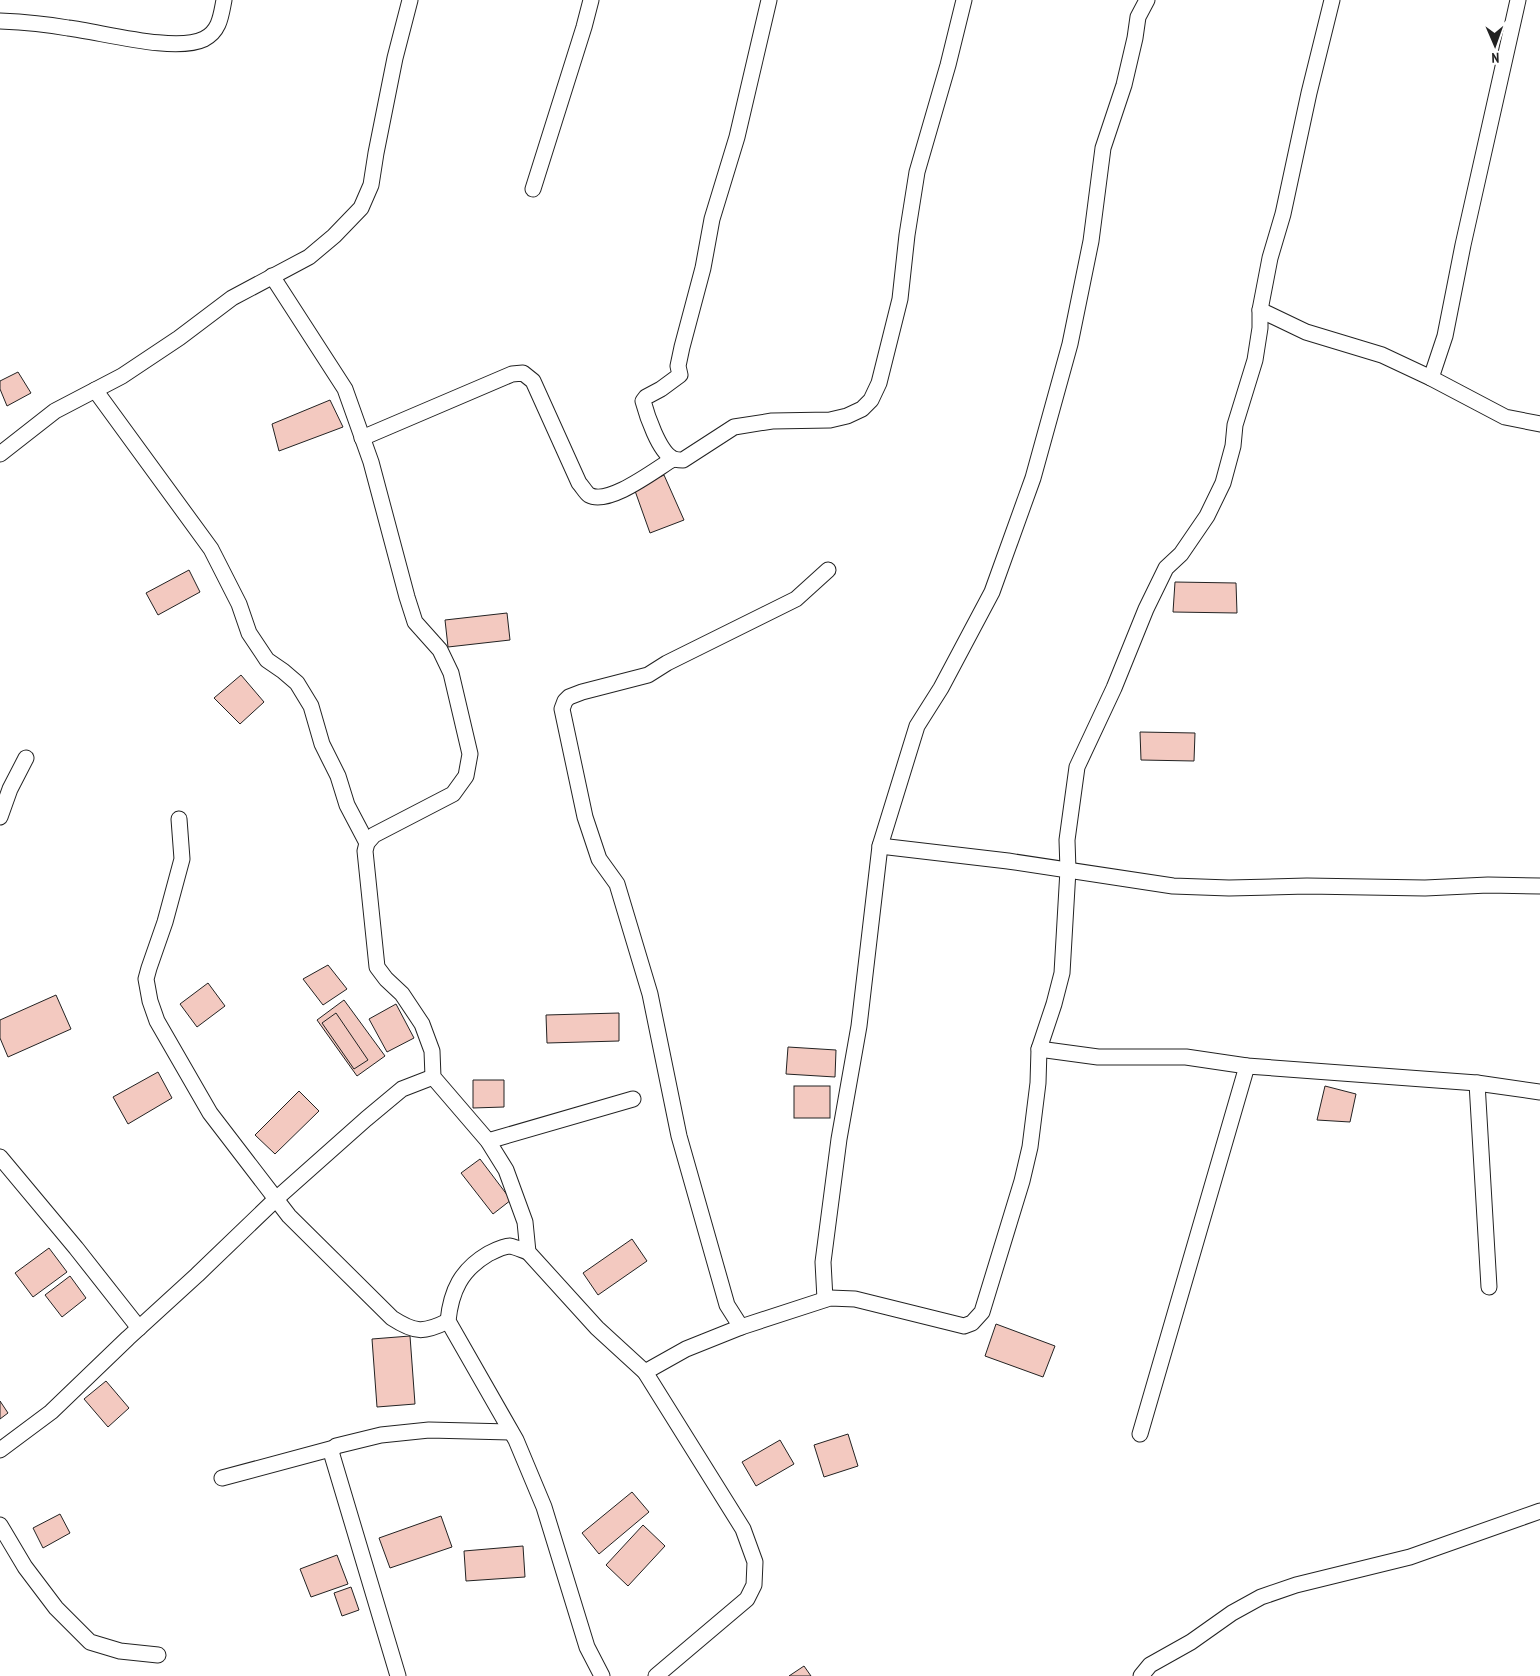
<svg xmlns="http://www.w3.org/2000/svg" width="1540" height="1676" font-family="'PT Sans Narrow',sans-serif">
<rect width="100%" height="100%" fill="#fff"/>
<!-- building -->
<g fill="#f3c9c0" stroke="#222">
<path d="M18 372 31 393 7 406 0 389V381Z"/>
<path d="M330 400 343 427 279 451 272 424Z"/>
<path d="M664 475 684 520 650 533 634 488Z"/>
<path d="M189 570 200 592 158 615 146 593Z"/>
<path d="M1175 582 1236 583 1237 613 1173 612Z"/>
<path d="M507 613 510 640 448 647 445 620Z"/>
<path d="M241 675 264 702 240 724 214 698Z"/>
<path d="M1140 732 1195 733 1194 761 1141 760Z"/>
<path d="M328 965 347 989 323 1005 303 979Z"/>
<path d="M208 983 225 1006 197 1027 180 1004Z"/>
<path d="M56 995 71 1029 8 1057 0 1038V1020Z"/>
<path d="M344 1000 385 1056 357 1076 317 1020Z"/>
<path d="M396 1004 414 1038 387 1052 369 1019Z"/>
<path d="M336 1013 368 1060 354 1069 322 1023Z"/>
<path d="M619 1013V1041L547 1043 546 1015Z"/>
<path d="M788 1047 836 1050 835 1077 786 1074Z"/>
<path d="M158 1072 172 1098 128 1124 113 1097Z"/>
<path d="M473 1080H504V1107L473 1108Z"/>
<rect x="794" y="1086" width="36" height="32"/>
<path d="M1325 1086 1356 1094 1350 1122 1317 1120Z"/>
<path d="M299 1091 319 1111 275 1154 255 1135Z"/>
<path d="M480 1159 511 1200 493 1214 461 1173Z"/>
<path d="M632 1239 647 1261 598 1295 583 1273Z"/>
<path d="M49 1248 67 1272 33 1297 15 1273Z"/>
<path d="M70 1276 86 1298 62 1317 45 1295Z"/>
<path d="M996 1324 1055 1346 1043 1377 985 1356Z"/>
<path d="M410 1336 415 1404 377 1407 372 1339Z"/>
<path d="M106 1381 129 1408 108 1427 84 1399Z"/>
<path d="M0 1401 8 1413 0 1419Z"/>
<path d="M848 1434 858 1466 824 1477 814 1445Z"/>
<path d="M780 1440 794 1464 756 1486 742 1462Z"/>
<path d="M632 1492 649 1512 599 1554 582 1533Z"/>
<path d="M60 1514 70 1533 43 1548 33 1528Z"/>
<path d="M441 1516 452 1547 390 1568 379 1538Z"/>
<path d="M643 1525 665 1546 628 1586 606 1565Z"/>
<path d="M523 1546 525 1577 466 1581 464 1551Z"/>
<path d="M337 1555 348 1584 311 1597 300 1569Z"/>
<path d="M351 1587 359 1610 342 1616 334 1593Z"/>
<path d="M804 1666 811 1676H789Z"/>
</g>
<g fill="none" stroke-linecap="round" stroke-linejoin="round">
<defs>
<g id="minor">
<path d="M769 0 737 137 712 219 703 268 682 347 678 366 680 375 661 389 646 397 643 401C647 416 659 451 672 458 675 460 680 460 683 460L734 427 772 421 830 420 847 416 862 409 871 400 879 383 900 299 907 235 917 172 948 65 964 0"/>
<path d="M0 21C23 22 46 24 68 28 102 32 175 53 204 39 220 31 221 15 224 0"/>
<path d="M533 189 584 27 591 0"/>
<path d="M272 276 345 389 371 462 407 597 415 622 440 650 451 673 470 754 466 776 453 794 374 835 367 843 365 851 377 967 386 979 402 994 422 1024 432 1051 433 1077 488 1141 506 1170 525 1222 528 1252 597 1328 645 1372 743 1529 755 1562 754 1585 747 1599 656 1676"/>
<path d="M1260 310 1306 332 1382 355 1431 378 1445 336 1463 245 1518 0"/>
<path d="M1431 378 1505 417 1540 424"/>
<path d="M95 390 211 549 239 604 249 633 267 660 283 671 297 683 311 706 322 744 338 776 347 805 367 843"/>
<path d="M362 438 512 374 523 373 533 381 579 483C582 486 586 493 589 495 609 506 656 469 673 459"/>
<path d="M0 454 55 411 122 376 179 338 232 298 309 257 334 236 361 208 371 185 376 153 395 58 410 0"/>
<path d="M0 817 10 789 26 758"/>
<path d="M179 819 182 859 165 922 149 968 146 979 150 1001 157 1021 210 1113 289 1216 392 1318C415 1333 424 1333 448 1321"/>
<path d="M880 846 1008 861 1173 886 1229 888 1307 886 1425 888 1488 885 1540 886"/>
<path d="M1039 1049 1098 1057H1186L1247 1066 1477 1083 1540 1092"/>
<path d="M1477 1083 1489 1287"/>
<path d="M488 1141 633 1099"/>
<path d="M0 1157 76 1248 139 1328"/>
<path d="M528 1252C522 1250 515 1247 510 1246 503 1246 494 1251 488 1254 461 1270 451 1291 448 1321L516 1440 544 1507 587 1647 602 1676"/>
<path d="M825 1299 823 1262 839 1139 859 1026 880 846 917 726 941 688 992 592 1033 478 1070 344 1091 241 1103 148 1124 85 1135 38 1138 17 1147 0"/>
<path d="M741 1327 727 1305 679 1136 650 994 617 884 599 859 585 817 562 709 565 701 569 697 582 692 648 675 667 663 796 599 828 570"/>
<path d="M645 1372 686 1349 741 1327 830 1298 855 1299 964 1326 972 1323 982 1312 1022 1181 1030 1147 1038 1083 1039 1049 1054 1004 1062 973 1068 870 1067 840 1077 767 1114 688 1146 609 1166 568 1181 554 1207 516 1223 483 1233 446 1235 425 1255 360 1260 328V310L1270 258 1283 214 1309 93 1332 0"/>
<path d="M1140 1434 1247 1066"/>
<path d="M0 1450 51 1412 128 1338 197 1275 276 1199 366 1119 402 1089 433 1077"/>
<path d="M222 1478 334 1448"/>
<path d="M0 1525 25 1567 56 1608 90 1642 120 1651 158 1655"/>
<path d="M398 1676 332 1455V1450L336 1446 381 1435 429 1430 511 1432"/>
<path d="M1141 1676 1150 1665 1191 1642 1232 1613 1261 1597 1296 1585 1410 1557 1540 1511"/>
</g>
</defs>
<!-- minor casing -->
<use href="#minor" stroke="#222" stroke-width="17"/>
<!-- minor -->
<use href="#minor" stroke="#fff" stroke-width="15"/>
</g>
<!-- north arrow -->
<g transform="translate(1495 45) rotate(178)" stroke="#ffffff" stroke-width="4" paint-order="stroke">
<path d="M0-4L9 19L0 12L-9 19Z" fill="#222222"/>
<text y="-8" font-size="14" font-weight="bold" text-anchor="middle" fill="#222222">N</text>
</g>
</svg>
